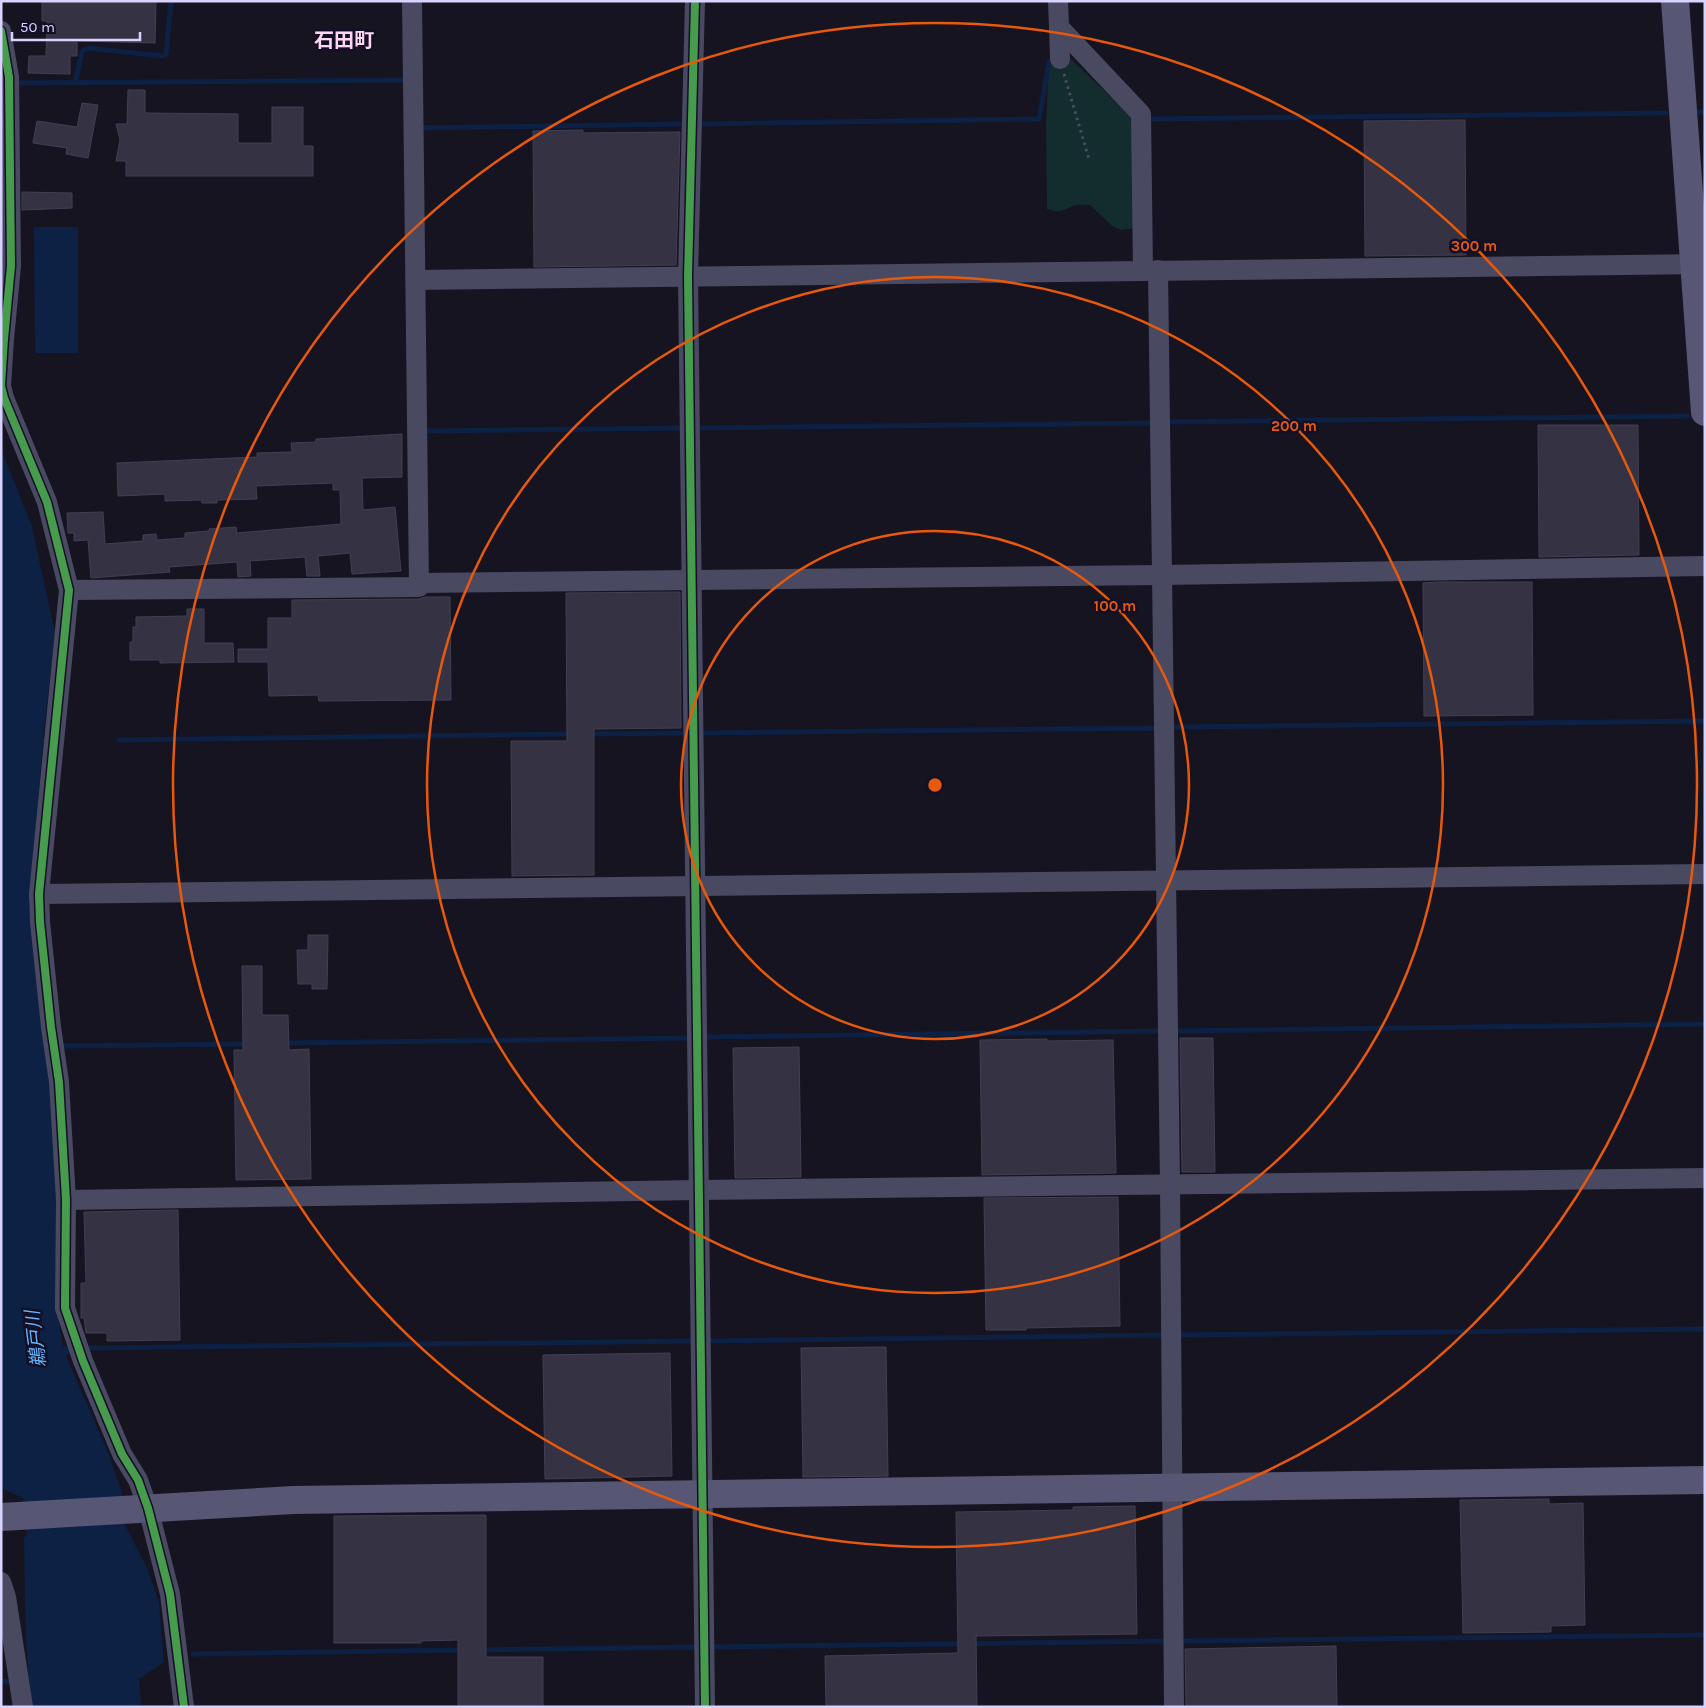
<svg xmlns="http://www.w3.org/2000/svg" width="1706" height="1708" font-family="Karla,'Noto Sans JP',sans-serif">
<rect width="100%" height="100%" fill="#161421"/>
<!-- green -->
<path fill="#132c2d" d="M1070 58 1135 120 1136 228 1121 230 1112 226 1090 205C1085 205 1078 204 1073 206 1060 211 1062 213 1047 209L1046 122 1049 62 1067 65Z"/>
<!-- water -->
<g fill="#0d2144">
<path d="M34 227H78V353H35Z"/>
<path d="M1 449 32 527 55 633 43 738H45V742L43 743 29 905 43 1040 50 1057 57 1181 58 1317 63 1347 70 1345 72 1350 66 1356 109 1455 122 1493 124 1523 148 1570 159 1603 164 1662 139 1679 141 1707H31C25 1651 25 1594 24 1538L27 1535 23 1498 1 1488Z"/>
</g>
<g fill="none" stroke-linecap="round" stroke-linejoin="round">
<!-- stream -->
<g stroke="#0d2144" stroke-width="5">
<path d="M17 83 406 80V82"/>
<path d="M75 83 82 51 88 48 162 56 166 54 171 1"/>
<path d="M1696 112H1705"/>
<path d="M1151 119 1666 113"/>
<path d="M701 124 1039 119 1049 62 1052 60"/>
<path d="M420 128 679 124"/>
<path d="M1167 422 1688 416"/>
<path d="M695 428 1155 423"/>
<path d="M424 431 684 428"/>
<path d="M1173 727 1705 721"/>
<path d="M700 733 1159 728"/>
<path d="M589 734 686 733"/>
<path d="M119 740 573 734"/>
<path d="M1174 1031 1705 1024"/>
<path d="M702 1037 1161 1031"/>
<path d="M284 1043 691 1038"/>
<path d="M62 1046 248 1044"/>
<path d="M1178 1335 1705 1329"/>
<path d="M707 1341 1164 1335"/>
<path d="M89 1348 693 1341"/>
<path d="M1182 1641 1705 1635"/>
<path d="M712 1647 1166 1641"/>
<path d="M480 1650 697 1647"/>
<path d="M193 1654 464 1650"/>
<path d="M1 1681 10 1682"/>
</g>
</g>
<!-- building -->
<g fill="#343243" stroke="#433f54">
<path d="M42 1H156L155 43 77 41V56H70V74L28 73 29 56H46L47 21H42Z"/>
<path d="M128 90H145V113L238 114V143H272V107H303V146H313V176H126V161H116L120 140 116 124H127Z"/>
<path d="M82 103 98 105 88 158 66 154 67 148 33 143 37 121 77 127Z"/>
<path d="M1465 120 1466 255 1365 256 1364 121Z"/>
<path d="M583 130V133L680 132 676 265 534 267 533 131Z"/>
<path d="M22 192 72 193V208L22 210Z"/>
<path d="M1538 425H1638L1639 555 1539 557Z"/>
<path d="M402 434V477L362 478 363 510 395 507 401 571 352 574 350 553 318 556 320 576H307L305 557 250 561 251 576 238 577 237 562 169 567 170 572 91 578 88 540 74 541V533H68L67 513 103 512 105 544 143 541V535L156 534 157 540 185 538V533L209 531V529L236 527 237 533 341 524 340 490H333V483L256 486 257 499 217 500V503H202L201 500 165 501V494L118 496 117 463 257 457V453L292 452 291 443 316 442V439Z"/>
<path d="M1440 582H1532L1533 715 1424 716 1423 583Z"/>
<path d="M680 592 681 728 594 729V875L512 876 511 741H567L566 593Z"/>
<path d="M425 597H450L451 700 319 701 318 695 269 696 268 662H238V649H268V618H292V600L419 599Z"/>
<path d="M187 609H204V643H233L234 662 160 663V660H130V642H133V627H136V617L187 616Z"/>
<path d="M308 935H328L327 989H312V984H298L297 950H308Z"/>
<path d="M242 966H262V1015H288L289 1050 309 1049 311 1179 236 1180 234 1050H243Z"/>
<path d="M1180 1038H1213L1215 1172H1182Z"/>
<path d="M1047 1039V1041L1113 1040 1116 1173 982 1175 980 1040Z"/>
<path d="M799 1047 801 1177 735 1178 733 1048Z"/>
<path d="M1118 1197 1120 1326 1026 1328V1330H986L984 1198Z"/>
<path d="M178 1210 180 1340 107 1341V1333H86L84 1318H81V1283H86L84 1212Z"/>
<path d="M886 1347 888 1476 803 1477 801 1348Z"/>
<path d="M670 1353 672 1476 545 1479 543 1355Z"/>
<path d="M1549 1499V1504L1583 1503 1585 1625 1551 1626V1632L1463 1633 1460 1500Z"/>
<path d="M1135 1506 1137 1634 976 1636 977 1707H826L825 1656 958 1653 956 1512 1073 1510V1507Z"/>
<path d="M486 1515V1657H543V1707H458V1640L421 1641V1643H334V1516Z"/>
<path d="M1336 1646 1337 1707H1186L1185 1649Z"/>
</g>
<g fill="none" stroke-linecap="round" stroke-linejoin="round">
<!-- path -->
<path stroke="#44505f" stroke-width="3" stroke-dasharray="2.5 4" stroke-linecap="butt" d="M1064 74 1089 159"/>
<!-- street -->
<g stroke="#4a4962" stroke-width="20">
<path d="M695 1 688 276 705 1707"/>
<path d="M1058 1 1059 27 1141 114 1143 270"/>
<path d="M1059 27 1060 59"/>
<path d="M1 31 9 77 11 266 4 339 1 386 4 398 47 502 69 590 39 894 40 922 51 1027 59 1082 66 1200 65 1308 83 1361 122 1454 138 1480 148 1508 170 1594 184 1707"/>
<path d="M1158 270 1170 1184 1174 1707"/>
<path d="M417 280 1705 264"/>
<path d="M419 583 1162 575 1705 566"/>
<path d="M69 590 419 587 412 1"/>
<path d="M39 894 1705 874"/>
<path d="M66 1200 698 1190 1705 1178"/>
<path d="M1 1582 6 1597 23 1707"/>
</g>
<!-- secondary -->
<g stroke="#575674" stroke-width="28">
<path d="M1675 1 1705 412"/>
<path d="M1 1517 293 1500 1705 1480"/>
</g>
<defs>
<g id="cycleway">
<path d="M695 1 688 276 705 1707"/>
<path d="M1 31 9 77 11 266 4 339 1 386 4 398 47 502 69 590 39 894 40 922 51 1027 59 1082 66 1200 65 1308 83 1361 122 1454 138 1480 148 1508 170 1594 184 1707"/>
</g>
</defs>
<!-- cycleway casing -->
<use href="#cycleway" stroke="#130f26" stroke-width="11"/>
<!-- cycleway -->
<use href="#cycleway" stroke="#469c4c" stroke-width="8"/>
</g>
<!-- distance rings -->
<g fill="none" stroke="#e8590c" stroke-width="2.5">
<circle cx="935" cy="785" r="254"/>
<circle cx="935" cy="785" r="508"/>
<circle cx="935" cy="785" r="762"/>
</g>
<g text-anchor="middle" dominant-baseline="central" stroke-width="5" stroke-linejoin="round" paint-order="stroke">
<!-- water labels -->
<g font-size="19" font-style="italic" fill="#62b6ff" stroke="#130f26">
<text transform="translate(36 1339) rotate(-97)">鵜戸川</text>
</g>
<!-- quarter labels -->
<g font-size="20" font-weight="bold" fill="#ffd6f0" stroke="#130f26">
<text x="344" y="40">石田町</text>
</g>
</g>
<circle cx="935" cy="785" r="8" fill="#e8590c" stroke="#130f26" stroke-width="2.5"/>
<g font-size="15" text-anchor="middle" font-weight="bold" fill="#e8590c" stroke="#130f26" stroke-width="5" stroke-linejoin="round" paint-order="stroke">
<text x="1474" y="251">300 m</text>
<text x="1294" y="431">200 m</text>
<text x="1115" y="611">100 m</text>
</g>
<!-- border -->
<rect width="1706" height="1708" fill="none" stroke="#d9d4ff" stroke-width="5"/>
<!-- scale -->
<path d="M12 32v8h128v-8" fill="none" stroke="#d9d4ff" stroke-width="2.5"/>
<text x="20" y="32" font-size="15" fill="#d9d4ff" stroke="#130f26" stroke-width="4" paint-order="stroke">50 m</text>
</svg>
